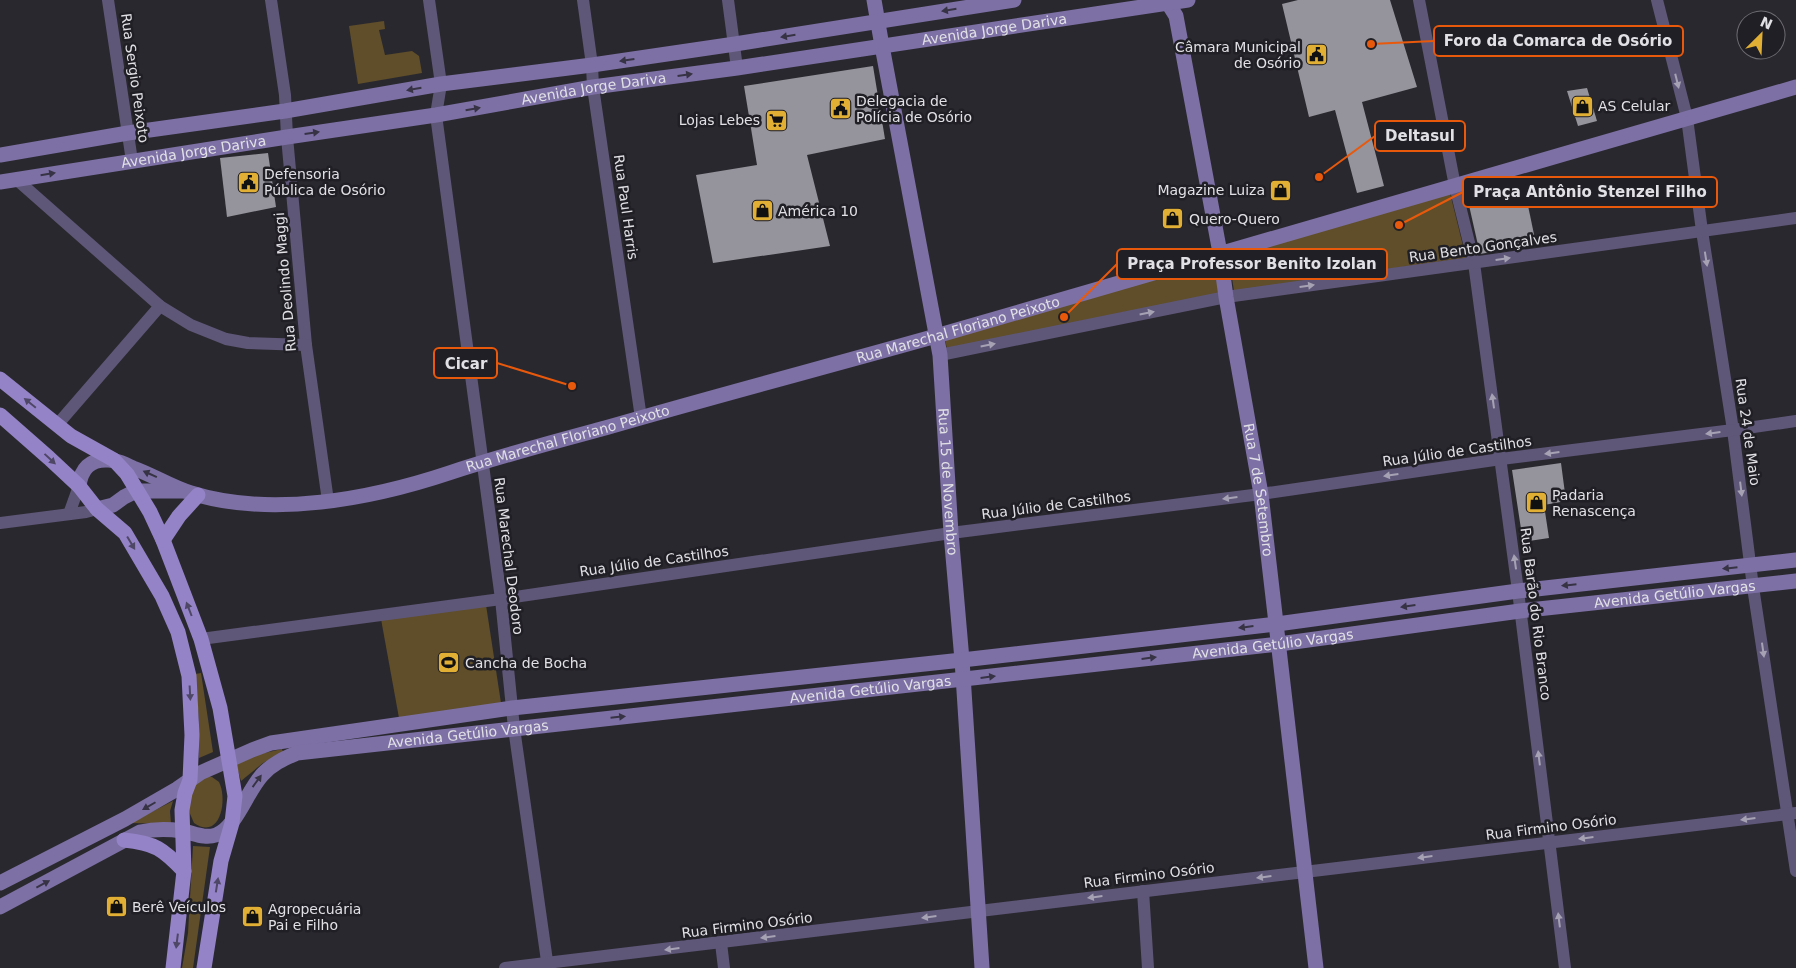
<svg xmlns="http://www.w3.org/2000/svg" width="1796" height="968" font-family="'DejaVu Sans',sans-serif">
<rect width="100%" height="100%" fill="#2a282f"/>
<!-- green -->
<g fill="#5f4e29">
<path d="M384 21 385 29 379 30 385 55 412 51 419 56 422 73 358 84 349 26Z"/>
<path d="M1450 193 1466 258 1234 291 1229 258Z"/>
<path d="M1216 258 1221 295 947 349 945 339Z"/>
<path d="M486 605 501 703 399 718 381 619Z"/>
<path d="M201 673 213 752 199 758V720L195 674Z"/>
<path d="M282 749 283 752 263 763 241 781 236 764 256 755Z"/>
<path d="M208 776 212 777 219 782C228 800 220 841 194 823L188 809 192 787Z"/>
<path d="M173 801 170 811 171 824 130 823Z"/>
<path d="M193 846 210 847 193 968H182L188 933Z"/>
</g>
<!-- building -->
<g fill="#95939b">
<path d="M1298 0H1390L1417 87 1362 102 1384 186 1357 193 1335 110 1309 117 1282 4Z"/>
<path d="M873 66 885 139 807 155 830 246 713 263 696 175 757 165 744 86Z"/>
<path d="M1587 88 1597 121 1578 126 1567 91Z"/>
<path d="M268 153 276 207 227 217 220 158Z"/>
<path d="M1522 177 1536 244 1480 254 1466 192Z"/>
<path d="M1561 463 1566 501 1544 505 1549 538 1523 542 1512 470Z"/>
</g>
<g fill="none" stroke-linecap="round" stroke-linejoin="round">
<!-- street -->
<g stroke="#5f5778" stroke-width="12">
<path d="M108 0 132 161"/>
<path d="M271 0 285 95 287 137 306 345 328 501"/>
<path d="M429 0 441 84 436 115 501 599 514 728 548 968"/>
<path d="M583 0 592 65 593 87 641 418"/>
<path d="M728 0 737 68"/>
<path d="M1419 0 1455 186 1474 263 1518 591 1565 968"/>
<path d="M1657 0 1687 118 1702 231 1733 430 1753 587 1796 871"/>
<path d="M16 179 160 306 191 325 226 339 248 343 306 345"/>
<path d="M940 355 1226 297 1796 218"/>
<path d="M57 425 160 306"/>
<path d="M69 514 79 486"/>
<path d="M0 523 86 512 97 509"/>
<path d="M201 639 501 599 951 533 1261 494 1501 459 1733 430 1796 421"/>
<path d="M1143 891 1148 968"/>
<path d="M721 943 724 968"/>
<path d="M505 968 1796 813"/>
</g>
<!-- secondary -->
<g stroke="#7d70a5" stroke-width="15">
<path id="s1" d="M874 0 882 46 940 355 951 533 962 660 982 968"/>
<path id="s2" d="M1166 0 1176 16 1220 253 1226 297 1261 494 1316 968"/>
<path d="M0 155 128 133 285 111 441 84 592 65 735 44 1014 0"/>
<path id="s3" d="M0 182 287 137 436 115 593 87 737 68 1188 0"/>
<path id="s4" d="M79 486C81 469 90 459 108 460 117 460 125 464 133 468 153 475 171 487 191 493 271 518 371 499 449 473 500 456 553 442 605 428 715 396 826 367 936 336 1223 255 1509 169 1796 87"/>
<path d="M97 509 113 505 124 497 136 491H184"/>
<path d="M0 883 125 819 177 789 200 773 252 750 271 743 512 708 962 660 1277 624 1518 591 1796 560"/>
<path id="s5" d="M0 907 140 832C154 829 168 829 182 831 194 833 204 839 216 835 236 828 247 791 262 775 272 764 283 759 297 753L1279 644 1520 611 1796 581"/>
</g>
<!-- primary -->
<g stroke="#9483c7" stroke-width="15">
<path d="M0 379 71 436 114 460 127 474 150 512 163 540 201 639 220 708 235 796 232 823 221 861 204 968"/>
<path d="M0 415 49 458 79 486 97 509 125 533 162 596 178 632 189 676 192 735 190 780 185 793 182 810 184 871 173 968"/>
<path d="M163 540 179 516 198 495"/>
<path d="M124 840C155 843 163 849 184 871"/>
</g>
</g>
<!-- one-way arrows -->
<defs><path id="oneway-solid" d="M-6-.8H1V-3.2L6.5 0L1 3.2V.8H-6Z" transform="scale(1.25)"/></defs>
<g fill="#373345">
<use href="#oneway-solid" transform="translate(949 10) rotate(171)"/>
<use href="#oneway-solid" transform="translate(788 36) rotate(171)"/>
<use href="#oneway-solid" transform="translate(627 60) rotate(172)"/>
<use href="#oneway-solid" transform="translate(685 75) rotate(-8)"/>
<use href="#oneway-solid" transform="translate(414 89) rotate(170)"/>
<use href="#oneway-solid" transform="translate(473 109) rotate(-10)"/>
<use href="#oneway-solid" transform="translate(312 133) rotate(-8)"/>
<use href="#oneway-solid" transform="translate(48 174) rotate(-9)"/>
<use href="#oneway-solid" transform="translate(150 474) rotate(-156)"/>
<use href="#oneway-solid" transform="translate(1730 568) rotate(174)"/>
<use href="#oneway-solid" transform="translate(1569 585) rotate(174)"/>
<use href="#oneway-solid" transform="translate(1408 606) rotate(172)"/>
<use href="#oneway-solid" transform="translate(1246 627) rotate(173)"/>
<use href="#oneway-solid" transform="translate(1149 658) rotate(-7)"/>
<use href="#oneway-solid" transform="translate(988 677) rotate(-7)"/>
<use href="#oneway-solid" transform="translate(618 717) rotate(-6)"/>
<use href="#oneway-solid" transform="translate(257 781) rotate(-54)"/>
<use href="#oneway-solid" transform="translate(149 806) rotate(150)"/>
<use href="#oneway-solid" transform="translate(43 884) rotate(-28)"/>
</g>
<g fill="#a6a2b4">
<use href="#oneway-solid" transform="translate(1677 81) rotate(76)"/>
<use href="#oneway-solid" transform="translate(1503 259) rotate(-8)"/>
<use href="#oneway-solid" transform="translate(1706 259) rotate(81)"/>
<use href="#oneway-solid" transform="translate(1307 286) rotate(-8)"/>
<use href="#oneway-solid" transform="translate(1147 313) rotate(-11)"/>
<use href="#oneway-solid" transform="translate(988 345) rotate(-11)"/>
<use href="#oneway-solid" transform="translate(1493 401) rotate(-98)"/>
<use href="#oneway-solid" transform="translate(1713 433) rotate(173)"/>
<use href="#oneway-solid" transform="translate(1552 453) rotate(173)"/>
<use href="#oneway-solid" transform="translate(1391 475) rotate(172)"/>
<use href="#oneway-solid" transform="translate(1741 489) rotate(83)"/>
<use href="#oneway-solid" transform="translate(1230 498) rotate(173)"/>
<use href="#oneway-solid" transform="translate(1515 562) rotate(-98)"/>
<use href="#oneway-solid" transform="translate(1763 650) rotate(82)"/>
<use href="#oneway-solid" transform="translate(1539 758) rotate(-97)"/>
<use href="#oneway-solid" transform="translate(1748 819) rotate(173)"/>
<use href="#oneway-solid" transform="translate(1586 838) rotate(173)"/>
<use href="#oneway-solid" transform="translate(1425 857) rotate(173)"/>
<use href="#oneway-solid" transform="translate(1264 877) rotate(173)"/>
<use href="#oneway-solid" transform="translate(1095 897) rotate(173)"/>
<use href="#oneway-solid" transform="translate(929 917) rotate(173)"/>
<use href="#oneway-solid" transform="translate(1559 920) rotate(-97)"/>
<use href="#oneway-solid" transform="translate(768 937) rotate(173)"/>
<use href="#oneway-solid" transform="translate(672 949) rotate(173)"/>
</g>
<g fill="#4e4766">
<use href="#oneway-solid" transform="translate(30 403) rotate(-141)"/>
<use href="#oneway-solid" transform="translate(50 459) rotate(43)"/>
<use href="#oneway-solid" transform="translate(131 543) rotate(59)"/>
<use href="#oneway-solid" transform="translate(189 609) rotate(-111)"/>
<use href="#oneway-solid" transform="translate(190 693) rotate(87)"/>
<use href="#oneway-solid" transform="translate(217 885) rotate(-81)"/>
<use href="#oneway-solid" transform="translate(177 941) rotate(97)"/>
</g>
<!-- icons -->
<defs>
<symbol id="civic-square" viewBox="-11 -11 22 22"><rect x="-9" y="-9" width="18" height="18" rx="4" fill="#e1af34" stroke="#201f25"/><path d="M-.6-6.5H3V-4.5H.6V-3L4-1V1h2V6H-6V1h2V-1L-.6-3ZM-1.2 2.5V6h2.4V2.5Z" fill="#111"/></symbol>
<symbol id="shop-square" viewBox="-11 -11 22 22"><rect x="-9" y="-9" width="18" height="18" rx="4" fill="#e1af34" stroke="#201f25"/><path d="M-5-2.5h2.3a2.7 3.5 0 0 1 5.4 0H5L5.5 6h-11ZM-1.5-2.5h3a1.5 2.3 0 0 0-3 0Z" fill="#111"/></symbol>
<symbol id="supermarket-square" viewBox="-11 -11 22 22"><rect x="-9" y="-9" width="18" height="18" rx="4" fill="#e1af34" stroke="#201f25"/><path d="M-6-5.5h2.5l.6 2H6L4.5 2H-2.5L-4.4-4H-6ZM-1.5 3.2a1.3 1.3 0 1 0 .1 0ZM3 3.2a1.3 1.3 0 1 0 .1 0Z" fill="#111"/></symbol>
<symbol id="stadium-square" viewBox="-11 -11 22 22"><rect x="-9" y="-9" width="18" height="18" rx="4" fill="#e1af34" stroke="#201f25"/><path d="M0-5a6.5 5 0 1 0 0 10a6.5 5 0 1 0 0-10ZM-3.5-1.8h7v3.6h-7Z" fill="#111"/></symbol>
</defs>
<g fill-rule="evenodd">
<use href="#civic-square" x="1304" y="42" width="25" height="25"/>
<use href="#shop-square" x="1570" y="94" width="25" height="25"/>
<use href="#civic-square" x="828" y="96" width="25" height="25"/>
<use href="#supermarket-square" x="764" y="108" width="25" height="25"/>
<use href="#civic-square" x="236" y="170" width="25" height="25"/>
<use href="#shop-square" x="1268" y="178" width="25" height="25"/>
<use href="#shop-square" x="750" y="198" width="25" height="25"/>
<use href="#shop-square" x="1160" y="206" width="25" height="25"/>
<use href="#shop-square" x="1524" y="490" width="25" height="25"/>
<use href="#stadium-square" x="436" y="650" width="25" height="25"/>
<use href="#shop-square" x="104" y="894" width="25" height="25"/>
<use href="#shop-square" x="240" y="904" width="25" height="25"/>
</g>
<g text-anchor="middle" dominant-baseline="central" stroke-width="5" stroke-linejoin="round" paint-order="stroke">
<!-- street labels -->
<g font-size="14" fill="#e1e0e5" stroke="#201f25">
<text stroke="none"><textPath href="#s3" startOffset="1006">Avenida Jorge Dariva</textPath></text>
<text transform="translate(135 78) rotate(82)">Rua Sergio Peixoto</text>
<text stroke="none"><textPath href="#s3" startOffset="601">Avenida Jorge Dariva</textPath></text>
<text stroke="none"><textPath href="#s3" startOffset="196">Avenida Jorge Dariva</textPath></text>
<text transform="translate(626 207) rotate(82)">Rua Paul Harris</text>
<text transform="translate(1483 247) rotate(-8)">Rua Bento Gonçalves</text>
<text transform="translate(285 282) rotate(-95)">Rua Deolindo Maggi</text>
<text stroke="none"><textPath href="#s4" startOffset="925">Rua Marechal Floriano Peixoto</textPath></text>
<text transform="translate(1748 432) rotate(82)">Rua 24 de Maio</text>
<text stroke="none"><textPath href="#s4" startOffset="520">Rua Marechal Floriano Peixoto</textPath></text>
<text transform="translate(1457 451) rotate(-8)">Rua Júlio de Castilhos</text>
<text stroke="none"><textPath href="#s1" startOffset="488">Rua 15 de Novembro</textPath></text>
<text stroke="none"><textPath href="#s2" startOffset="500">Rua 7 de Setembro</textPath></text>
<text transform="translate(1056 505) rotate(-7)">Rua Júlio de Castilhos</text>
<text transform="translate(509 556) rotate(83)">Rua Marechal Deodoro</text>
<text transform="translate(654 561) rotate(-8)">Rua Júlio de Castilhos</text>
<text stroke="none"><textPath href="#s5" startOffset="1741">Avenida Getúlio Vargas</textPath></text>
<text transform="translate(1536 614) rotate(83)">Rua Barão do Rio Branco</text>
<text stroke="none"><textPath href="#s5" startOffset="1336">Avenida Getúlio Vargas</textPath></text>
<text stroke="none"><textPath href="#s5" startOffset="931">Avenida Getúlio Vargas</textPath></text>
<text stroke="none"><textPath href="#s5" startOffset="526">Avenida Getúlio Vargas</textPath></text>
<text transform="translate(1551 827) rotate(-7)">Rua Firmino Osório</text>
<text transform="translate(1149 875) rotate(-7)">Rua Firmino Osório</text>
<text transform="translate(747 925) rotate(-7)">Rua Firmino Osório</text>
</g>
<!-- poi labels -->
<g font-size="14" fill="#e1e0e5" stroke="#201f25" text-anchor="start">
<text x="1301" y="47" text-anchor="end">Câmara Municipal<tspan x="1301" dy="16">de Osório</tspan></text>
<text x="856" y="101">Delegacia de<tspan x="856" dy="16">Polícia de Osório</tspan></text>
<text x="1598" y="106">AS Celular</text>
<text x="760" y="120" text-anchor="end">Lojas Lebes</text>
<text x="264" y="174">Defensoria<tspan x="264" dy="16">Pública de Osório</tspan></text>
<text x="1265" y="190" text-anchor="end">Magazine Luiza</text>
<text x="778" y="211">América 10</text>
<text x="1189" y="219">Quero-Quero</text>
<text x="1552" y="495">Padaria<tspan x="1552" dy="16">Renascença</tspan></text>
<text x="465" y="663">Cancha de Bocha</text>
<text x="132" y="907">Berê Veículos</text>
<text x="268" y="909">Agropecuária<tspan x="268" dy="16">Pai e Filho</tspan></text>
</g>
</g>
<!-- callouts -->
<path fill="none" stroke="#e8590c" stroke-width="2" d="M1371 44L1434 41M1319 177L1375 136M1399 225L1463 192M1064 317L1117 264M572 386L497 363"/>
<g fill="#e8590c" stroke="#201f25" stroke-width="2">
<circle cx="1371" cy="44" r="5"/>
<circle cx="1319" cy="177" r="5"/>
<circle cx="1399" cy="225" r="5"/>
<circle cx="1064" cy="317" r="5"/>
<circle cx="572" cy="386" r="5"/>
</g>
<g fill="#201f25" stroke="#e8590c" stroke-width="2">
<rect x="1434" y="26" width="249" height="30" rx="5"/>
<rect x="1375" y="121" width="90" height="30" rx="5"/>
<rect x="1463" y="177" width="254" height="30" rx="5"/>
<rect x="1117" y="249" width="270" height="30" rx="5"/>
<rect x="434" y="348" width="63" height="30" rx="5"/>
</g>
<g font-size="15" text-anchor="middle" font-weight="bold" fill="#e1e0e5">
<text x="1558" y="46">Foro da Comarca de Osório</text>
<text x="1420" y="141">Deltasul</text>
<text x="1590" y="197">Praça Antônio Stenzel Filho</text>
<text x="1252" y="269">Praça Professor Benito Izolan</text>
<text x="466" y="369">Cicar</text>
</g>
<!-- north arrow -->
<g transform="translate(1761 35) rotate(24)"><circle r="24" fill="#201f25" stroke="#6d6c72"/>
<path d="M0-4L9 19L0 12L-9 19Z" fill="#e1af34"/>
<text y="-8" font-size="14" font-weight="bold" text-anchor="middle" fill="#e1e0e5">N</text>
</g>
</svg>
